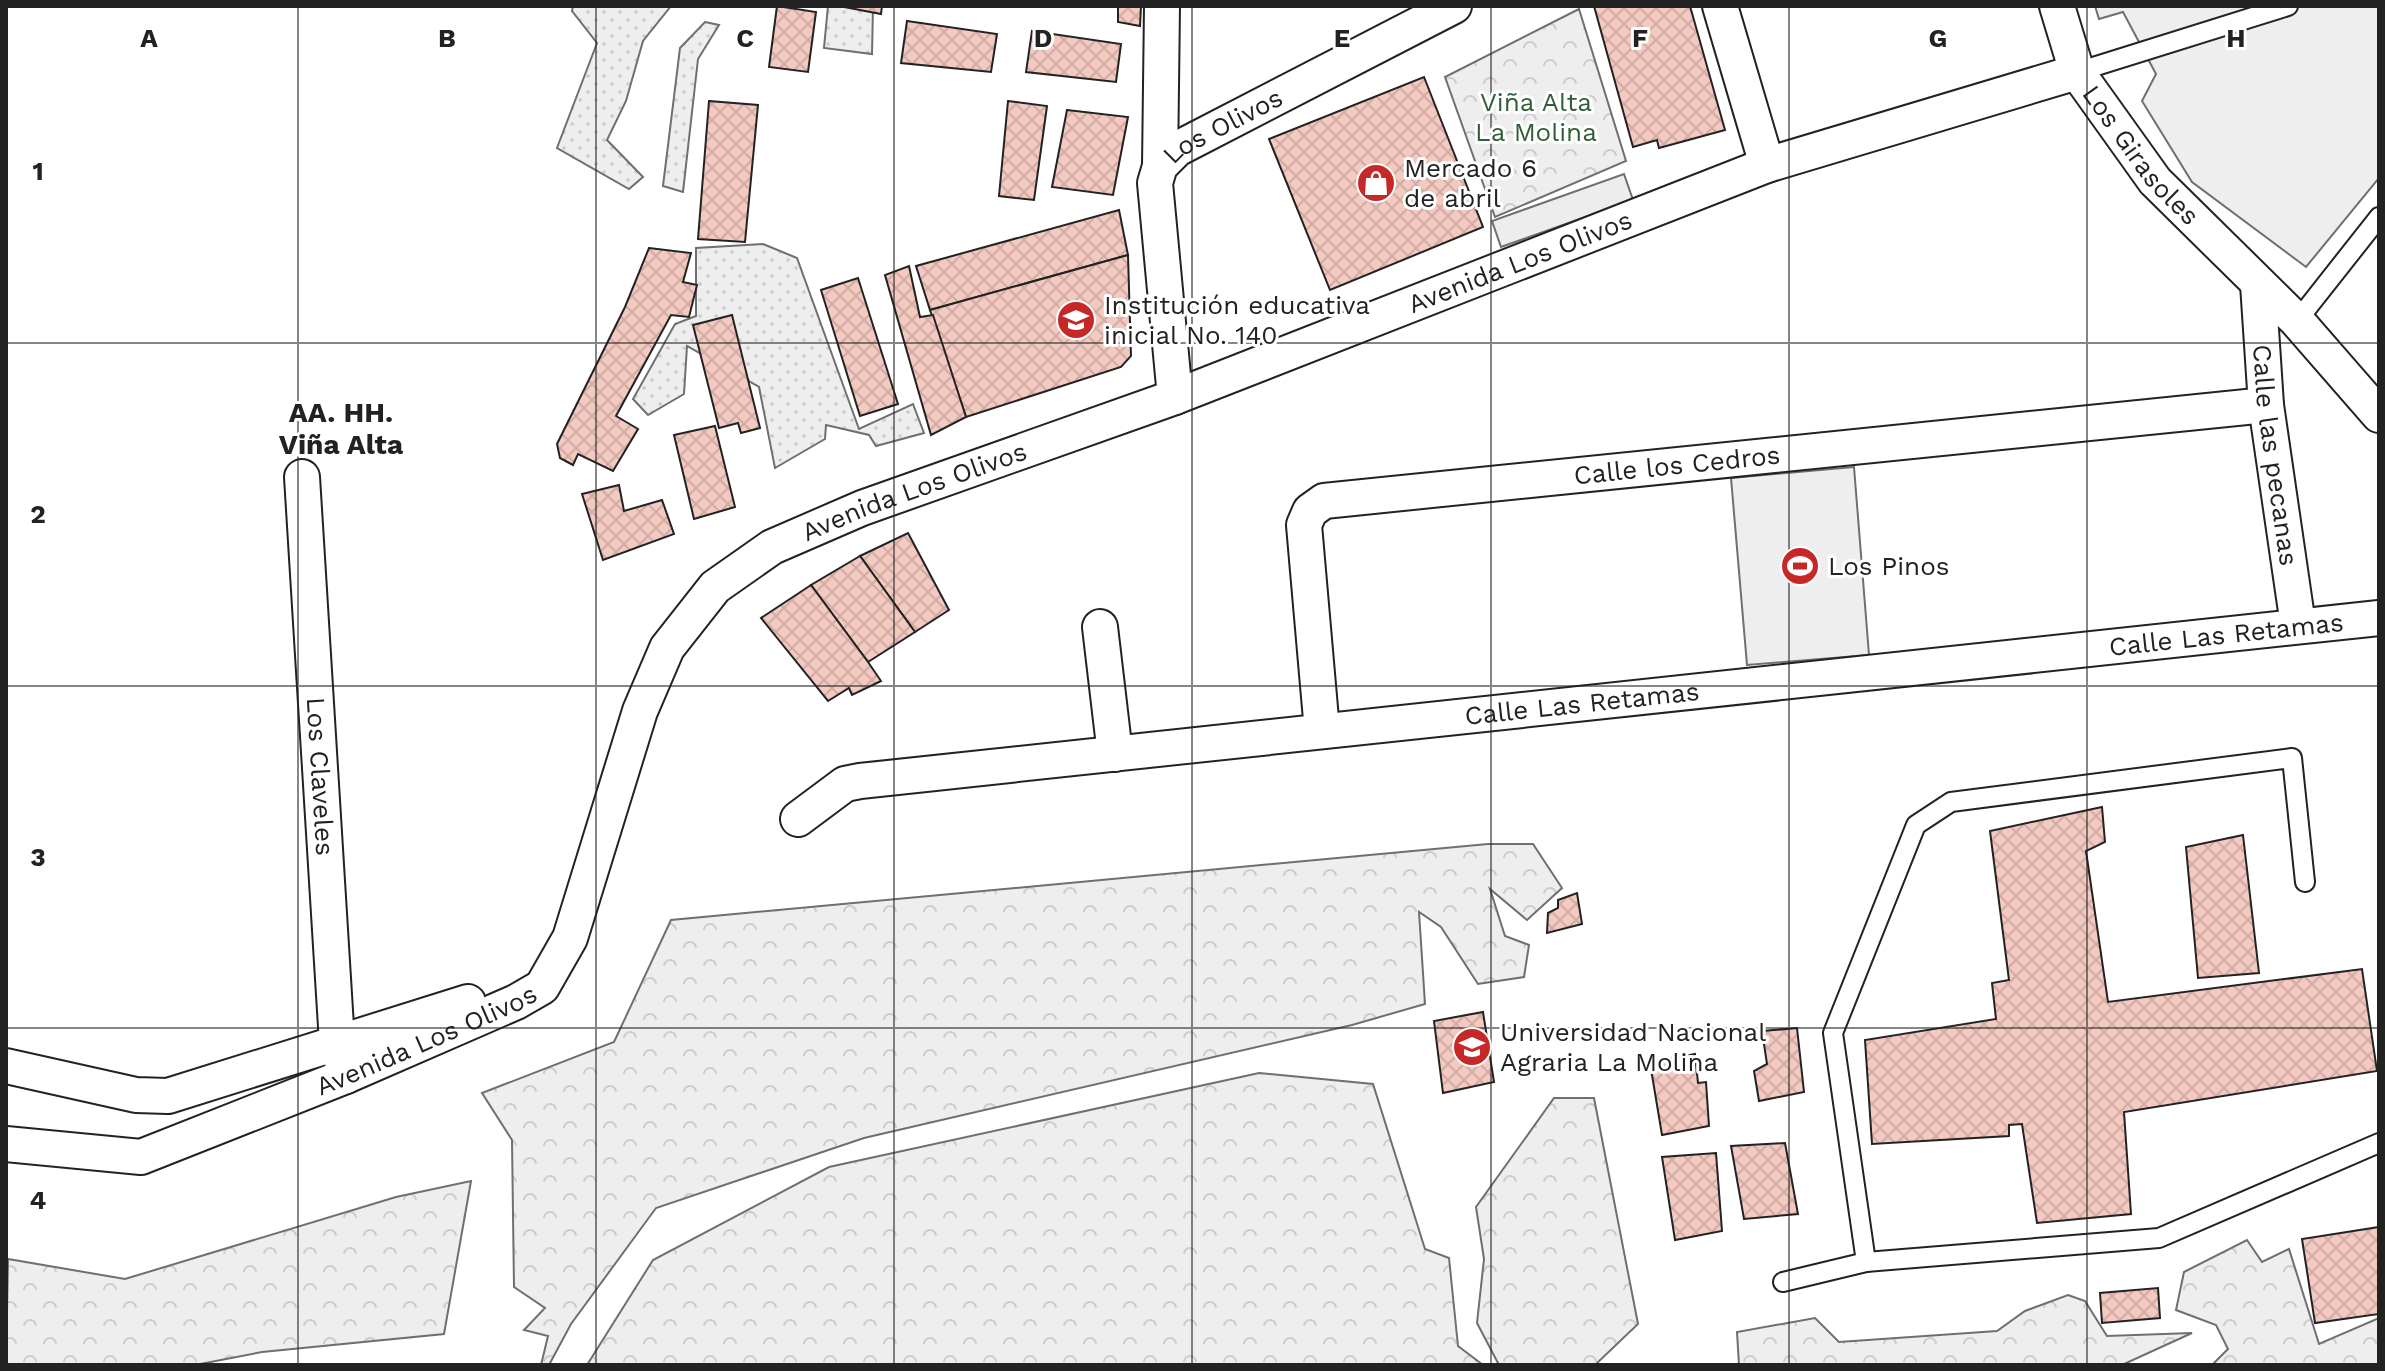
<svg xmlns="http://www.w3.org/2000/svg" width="2385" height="1371" font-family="'Work Sans',sans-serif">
<defs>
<pattern id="grass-dots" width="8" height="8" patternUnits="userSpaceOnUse" patternTransform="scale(2)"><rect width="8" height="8" fill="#eee"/><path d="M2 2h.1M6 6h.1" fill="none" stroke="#ccc" stroke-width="1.8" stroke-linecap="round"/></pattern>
<pattern id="forest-crowns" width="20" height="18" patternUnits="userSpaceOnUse" patternTransform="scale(2)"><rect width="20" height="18" fill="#eee"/><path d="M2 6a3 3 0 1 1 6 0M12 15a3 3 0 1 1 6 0" fill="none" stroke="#ccc"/></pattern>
<pattern id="building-cross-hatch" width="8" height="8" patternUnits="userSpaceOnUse" patternTransform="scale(2)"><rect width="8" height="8" fill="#f3c9c0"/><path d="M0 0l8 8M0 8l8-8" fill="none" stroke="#d0aca5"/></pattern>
</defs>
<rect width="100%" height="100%" fill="#fff"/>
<!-- grass -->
<g fill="url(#grass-dots)" stroke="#6f6f6f" stroke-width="2">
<path d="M573 6H671L643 41 626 101 607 140 643 177 629 189 557 148 597 43 572 11Z"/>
<path d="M828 6 873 7 872 54 824 48Z"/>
<path d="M705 22 719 25 698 59 683 192 663 186 680 48Z"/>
<path d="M763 244 797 258 859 429 913 404 924 433 876 446 869 435 826 425 825 439 775 468 759 387 687 346 684 394 648 415 633 399 675 324 696 316V248Z"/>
</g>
<!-- forest -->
<g fill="url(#forest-crowns)" stroke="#6f6f6f" stroke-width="2">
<path d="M1579 9 1626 161 1495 217 1445 77Z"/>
<path d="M1488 844H1533L1562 888 1527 920 1490 889 1505 936 1529 945 1524 977 1478 984 1441 927 1419 912 1425 1004 1352 1025 864 1138 656 1208 571 1324 549 1365H541L548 1336 524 1330 545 1308 514 1287 512 1140 482 1093 614 1042 671 920Z"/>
<path d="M1259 1073 1373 1084 1425 1249 1449 1258 1458 1346 1483 1365H587L653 1260 829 1167Z"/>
<path d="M1554 1098H1594L1638 1324 1595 1365H1499L1477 1323 1484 1259 1476 1207Z"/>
<path d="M471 1181 444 1334 262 1352 195 1365H6L8 1259 125 1279 396 1197Z"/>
<path d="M2247 1240 2262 1262 2289 1249 2319 1344 2379 1318V1365H2212L2228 1349 2216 1325 2176 1310 2184 1272Z"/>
<path d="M2068 1295 2085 1301 2107 1336 2192 1333 2122 1365H1739L1737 1332 1815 1318 1839 1342 1997 1331 2025 1311Z"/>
</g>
<!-- pitch -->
<g fill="#eee" stroke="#6f6f6f" stroke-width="2">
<path d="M2095 6H2379V178L2306 267 2192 182 2142 101 2156 74 2123 12 2099 19Z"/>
<path d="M1854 467 1869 655 1747 665 1731 478Z"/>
</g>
<!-- parking -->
<path fill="#ededed" stroke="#6f6f6f" stroke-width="2" d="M1624 174 1633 200 1501 247 1492 221Z"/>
<!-- building -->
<g fill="url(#building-cross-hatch)" stroke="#222" stroke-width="2">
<path d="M777 6 816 12 808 72 769 67Z"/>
<path d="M839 6H882L881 14Z"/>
<path d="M1118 6H1141L1140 26 1118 22Z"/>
<path d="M1594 6H1690L1725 130 1659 148 1657 140 1633 147Z"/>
<path d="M907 21 997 34 991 72 901 63Z"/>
<path d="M1032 31 1121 44 1116 82 1026 72Z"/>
<path d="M1424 77 1483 227 1330 290 1269 139Z"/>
<path d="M709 101 758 105 745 242 698 239Z"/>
<path d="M1008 101 1047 106 1034 200 999 196Z"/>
<path d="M1067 110 1128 117 1113 195 1052 187Z"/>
<path d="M1119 210 1128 255 930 310 916 266Z"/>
<path d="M649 248 691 253 683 282 697 285 689 317 671 315 616 416 638 429 613 471 578 454 573 465 560 458 557 444 625 307Z"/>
<path d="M1128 255 1131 356 1121 367 966 417 930 310Z"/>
<path d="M909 266 920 317 933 315 966 417 931 435 885 275Z"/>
<path d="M858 278 898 404 860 416 821 290Z"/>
<path d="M732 315 760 428 741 433 738 423 719 428 693 325Z"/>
<path d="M715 426 735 507 694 519 674 435Z"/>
<path d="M619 485 624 511 662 500 674 534 603 560 582 494Z"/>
<path d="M908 533 949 610 915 632 860 556Z"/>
<path d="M860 556 915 632 868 662 811 585Z"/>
<path d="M811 585 868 662 881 681 852 695 849 688 828 701 761 618Z"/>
<path d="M2102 807 2105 842 2086 851 2108 1002 2362 969 2377 1071 2124 1112 2131 1214 2037 1223 2022 1124 2009 1125V1136L1872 1144 1865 1040 1996 1019 1992 983 2009 980 1990 831Z"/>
<path d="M2243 835 2259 973 2198 978 2186 847Z"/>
<path d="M1577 893 1582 924 1547 933 1548 913 1558 908V900Z"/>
<path d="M1483 1012 1494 1082 1443 1093 1434 1021Z"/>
<path d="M1797 1028 1804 1092 1759 1101 1754 1071 1767 1064 1762 1031Z"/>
<path d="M1695 1054 1698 1083 1706 1082 1709 1126 1662 1135 1650 1063Z"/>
<path d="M1785 1143 1798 1214 1744 1219 1731 1146Z"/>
<path d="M1716 1153 1722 1231 1675 1240 1662 1157Z"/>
<path d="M2379 1227V1314L2315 1323 2302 1239Z"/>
<path d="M2158 1288 2160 1318 2102 1323 2100 1293Z"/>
</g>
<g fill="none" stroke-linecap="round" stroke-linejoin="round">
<defs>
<g id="lane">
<path d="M2077 72 2288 6"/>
<path d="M2297 321 2379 217"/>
<path d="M1866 1262 1833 1033 1916 825 1951 802 2292 758 2305 882"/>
<path d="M1783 1282 1866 1262 2159 1238 2379 1143"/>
</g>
<g id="street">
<path d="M1720 6 1767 165"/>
<path id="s1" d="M2057 6 2077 72 2155 181 2297 321 2379 415"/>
<path d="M1160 166 1162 6"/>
<path id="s2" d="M2258 284 2266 405 2298 625"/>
<path id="s3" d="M1175 397 1155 183 1160 166 1177 149 1454 6"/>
<path id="s4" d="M302 477 337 1043 346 1076"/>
<path d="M1100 627 1115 754"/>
<path id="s5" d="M1322 731 1304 525 1310 511 1324 501 2266 405"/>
<path id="s6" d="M798 819 845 784 860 781 2379 618"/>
<path d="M6 1066 136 1095 168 1096 468 1002"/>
<path id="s7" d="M6 1144 141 1157 346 1076 516 1002 542 987 570 938 640 711 667 648 715 587 772 547 862 508 1175 397 1767 165 2077 72"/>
</g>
</defs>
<!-- lane casing -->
<use href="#lane" stroke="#222" stroke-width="22"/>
<!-- street casing -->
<use href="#street" stroke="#222" stroke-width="38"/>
<!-- lane -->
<use href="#lane" stroke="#fff" stroke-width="18"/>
<!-- street -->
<use href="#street" stroke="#fff" stroke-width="34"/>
</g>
<!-- grid -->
<path fill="none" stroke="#222" stroke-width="2" stroke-opacity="0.55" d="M298 6V1365M596 6V1365M894 6V1365M1192 6V1365M1491 6V1365M1789 6V1365M2087 6V1365M6 343H2379M6 686H2379M6 1028H2379"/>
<!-- icons -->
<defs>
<symbol id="shop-disc" viewBox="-11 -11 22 22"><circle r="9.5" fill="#c62828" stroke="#fff"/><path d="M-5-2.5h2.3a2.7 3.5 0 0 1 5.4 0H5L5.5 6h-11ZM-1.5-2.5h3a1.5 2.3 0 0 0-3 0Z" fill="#fff"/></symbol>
<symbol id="school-disc" viewBox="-11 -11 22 22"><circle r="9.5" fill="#c62828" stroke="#fff"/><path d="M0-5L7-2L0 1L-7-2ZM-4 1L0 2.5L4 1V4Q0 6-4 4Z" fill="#fff"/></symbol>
<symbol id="stadium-disc" viewBox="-11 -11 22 22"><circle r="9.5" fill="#c62828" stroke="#fff"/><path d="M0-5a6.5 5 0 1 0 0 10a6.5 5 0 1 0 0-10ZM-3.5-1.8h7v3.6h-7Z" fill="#fff"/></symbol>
<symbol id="university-disc" viewBox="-11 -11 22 22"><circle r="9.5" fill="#c62828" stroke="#fff"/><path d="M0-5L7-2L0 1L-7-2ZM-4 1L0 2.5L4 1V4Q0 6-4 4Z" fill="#fff"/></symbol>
</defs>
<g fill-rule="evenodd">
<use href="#shop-disc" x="1354" y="161" width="44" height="44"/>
<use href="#school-disc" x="1054" y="298" width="44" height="44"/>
<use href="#stadium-disc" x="1778" y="544" width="44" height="44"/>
<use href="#university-disc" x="1450" y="1025" width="44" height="44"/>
</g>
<g text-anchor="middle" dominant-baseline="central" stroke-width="6" stroke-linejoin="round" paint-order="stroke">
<!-- park labels -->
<g font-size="26" fill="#2f5e38" stroke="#fff">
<text x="1536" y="102">Viña Alta<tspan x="1536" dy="30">La Molina</tspan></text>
</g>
<!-- street labels -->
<g font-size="26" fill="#222" stroke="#fff">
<text stroke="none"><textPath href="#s3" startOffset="308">Los Olivos</textPath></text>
<text stroke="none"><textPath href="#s1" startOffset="174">Los Girasoles</textPath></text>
<text stroke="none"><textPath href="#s7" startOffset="1882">Avenida Los Olivos</textPath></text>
<text stroke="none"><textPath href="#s2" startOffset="172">Calle las pecanas</textPath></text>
<text stroke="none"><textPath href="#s5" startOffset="594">Calle los Cedros</textPath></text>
<text stroke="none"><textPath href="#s7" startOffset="1234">Avenida Los Olivos</textPath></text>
<text stroke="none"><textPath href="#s6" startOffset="1448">Calle Las Retamas</textPath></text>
<text stroke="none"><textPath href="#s6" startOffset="800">Calle Las Retamas</textPath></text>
<text stroke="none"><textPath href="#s4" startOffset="300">Los Claveles</textPath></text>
<text stroke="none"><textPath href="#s7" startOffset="444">Avenida Los Olivos</textPath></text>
</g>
<!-- poi labels -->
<g font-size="26" fill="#222" stroke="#fff" text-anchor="start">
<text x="1404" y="168">Mercado 6<tspan x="1404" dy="30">de abril</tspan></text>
<text x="1104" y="305">Institución educativa<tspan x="1104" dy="30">inicial No. 140</tspan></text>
<text x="1828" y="566">Los Pinos</text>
<text x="1500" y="1032">Universidad Nacional<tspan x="1500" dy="30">Agraria La Molina</tspan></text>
</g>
<!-- neighbourhood labels -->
<g font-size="28" font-weight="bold" fill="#222" stroke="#fff">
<text x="341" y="412">AA. HH.<tspan x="341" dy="32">Viña Alta</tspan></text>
</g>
</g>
<g font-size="26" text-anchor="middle" font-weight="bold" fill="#222" stroke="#fff" stroke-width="6" stroke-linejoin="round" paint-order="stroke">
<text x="149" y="47">A</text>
<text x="447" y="47">B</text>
<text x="745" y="47">C</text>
<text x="1043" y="47">D</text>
<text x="1342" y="47">E</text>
<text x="1640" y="47">F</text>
<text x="1938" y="47">G</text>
<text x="2236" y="47">H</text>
<text x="38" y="180">1</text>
<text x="38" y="523">2</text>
<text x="38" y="866">3</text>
<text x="38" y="1209">4</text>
</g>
<!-- border -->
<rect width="2385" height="1371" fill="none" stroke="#222222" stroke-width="16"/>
</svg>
